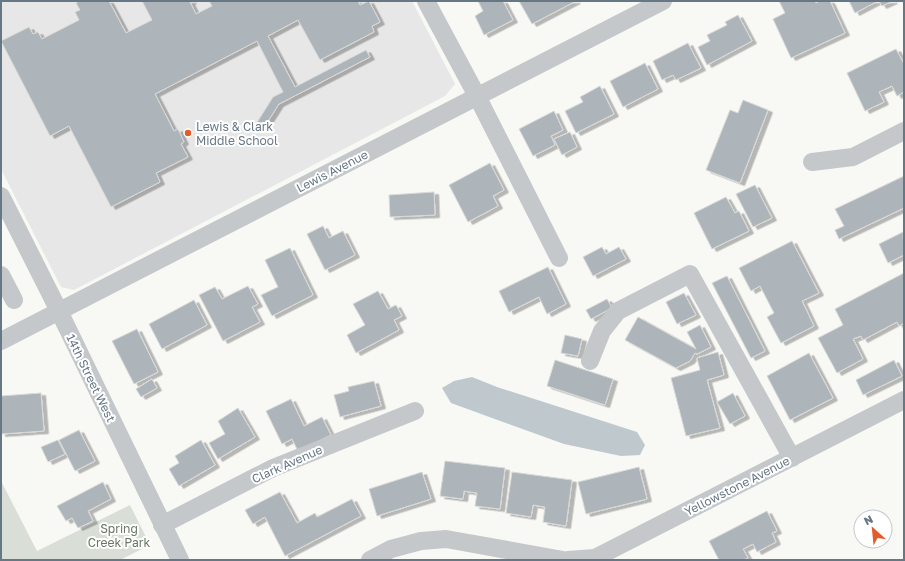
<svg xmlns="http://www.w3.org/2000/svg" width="905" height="561" font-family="'Golos Text',sans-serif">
<defs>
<filter id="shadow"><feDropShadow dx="4.5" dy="2.5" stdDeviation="0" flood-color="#0004"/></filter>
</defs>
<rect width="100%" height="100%" fill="#f8f8f5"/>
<!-- built -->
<path fill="#e6e7e6" d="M1 1H412L455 84 445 96 74 290 61 287 1 169Z"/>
<!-- green -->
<path fill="#d9dfd6" d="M1 481 37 551 130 505 150 545 120 560H1Z"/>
<!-- water -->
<path fill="#bec8cd" d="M472 377 497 387 637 432 645 445 640 455 621 456 564 444 451 403 442 388 454 381Z"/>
<!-- building -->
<g fill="#adb4ba" stroke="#d9dad7" filter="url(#shadow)">
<path d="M79 1H109L126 33 152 20 142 1H192L190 2 196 14 212 6 209 1H358L360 5 369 1 380 22 372 26 374 32 320 60 298 20 268 36 295 87 366 50 370 57 279 104 263 129 256 124 273 97 283 92 257 41 155 94 174 131 178 129 184 142 181 144 188 157 156 173 160 182 111 207 69 126 50 136 1 41 29 27 33 34 38 32 42 39 79 20 75 12 80 10 76 3Z"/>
<path d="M478 1H503L513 20 484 35 475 16 483 11Z"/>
<path d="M519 1H576L532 24Z"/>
<path d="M779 1H815L816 3 820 1H830L845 33 791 58 773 19 785 13Z"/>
<path d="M849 1H878L855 13Z"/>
<path d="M879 1H893L882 6Z"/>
<path d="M738 15 752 41 707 65 698 47 710 41 707 35 727 25 725 22Z"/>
<path d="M688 43 701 68 676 80 673 75 662 80 653 61Z"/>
<path d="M896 49 904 64V92L897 96 892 86 879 92 884 102 865 111 847 73Z"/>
<path d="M645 63 658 89 623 107 610 81Z"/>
<path d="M600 86 614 114 576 133 565 111 583 102 580 97Z"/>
<path d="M743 100 768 110 740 183 706 170 730 110 738 113Z"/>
<path d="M554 111 563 130 551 136 555 145 533 156 519 129Z"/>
<path d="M570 132 577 147 562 155 554 139Z"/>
<path d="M490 163 504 190 493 196 498 206 468 222 449 185Z"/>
<path d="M904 176V208L839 239 835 230 844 226 835 209Z"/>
<path d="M755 185 772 218 753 227 736 194Z"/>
<path d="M434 192 435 215 390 217 389 195Z"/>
<path d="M726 197 735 213 739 211 749 231 712 249 694 213Z"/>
<path d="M323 226 329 238 343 231 355 255 325 270 307 234Z"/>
<path d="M903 232 904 255 888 263 879 244Z"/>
<path d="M792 241 819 293 802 301 814 326 781 343 767 317 774 313 760 286 751 291 739 268Z"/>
<path d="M602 247 606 254 619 247 626 259 593 276 583 257Z"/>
<path d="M290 248 313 295 272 316 261 295 278 287 265 260Z"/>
<path d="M548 267 566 304 547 314 539 297 509 312 499 291Z"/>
<path d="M904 273V323L899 326 897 322 863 340 861 336 853 339 863 359 837 373 818 338 843 325 835 309Z"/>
<path d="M727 276 765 351 751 358 712 283Z"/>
<path d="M248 286 258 304 252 307 260 322 223 341 199 295 215 287 222 299Z"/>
<path d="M378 291 388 309 396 305 402 316 394 320 399 330 356 353 347 335 365 325 353 304Z"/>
<path d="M684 293 696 315 677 324 666 302Z"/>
<path d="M607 299 612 308 591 319 586 310Z"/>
<path d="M194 300 207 325 162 349 149 324Z"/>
<path d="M638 317 696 349 687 332 700 325 711 347 697 354 695 353 690 361 676 368 625 340Z"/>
<path d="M137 329 158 372 134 384 112 341Z"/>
<path d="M565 335 582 339 578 356 561 353Z"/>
<path d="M718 352 724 375 707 380 720 428 686 436 671 378 700 370 697 358Z"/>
<path d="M809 353 833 398 790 420 767 376Z"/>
<path d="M555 360 613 379 605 405 547 386Z"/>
<path d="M894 360 902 376 863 395 856 380Z"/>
<path d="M152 379 157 388 141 397 136 389Z"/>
<path d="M374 381 381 406 340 417 334 395 349 391 348 387Z"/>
<path d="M41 393 44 431 1 434V396Z"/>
<path d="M733 393 745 416 730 424 717 402Z"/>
<path d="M291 399 304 426 322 417 331 435 298 451 292 439 282 444 266 411Z"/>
<path d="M238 408 255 437 218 459 209 443 225 434 218 421Z"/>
<path d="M79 430 95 461 75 471 59 440Z"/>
<path d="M58 440 65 454 48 462 41 447Z"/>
<path d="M201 440 215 465 179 486 169 469 179 463 175 456Z"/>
<path d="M445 461 505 468 500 509 475 506 477 493 464 491 463 499 440 496Z"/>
<path d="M639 467 647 499 586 514 578 482Z"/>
<path d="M422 472 431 499 377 516 369 489Z"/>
<path d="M512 472 572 480 566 526 543 522 545 507 533 505 531 517 506 513Z"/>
<path d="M103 482 111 499 88 511 93 521 78 528 72 518 66 521 57 506Z"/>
<path d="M280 492 297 523 315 513 317 517 352 499 361 516 285 556 265 517 253 524 245 510Z"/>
<path d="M767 511 777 531 772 533 776 542 757 552 753 544 743 549 748 558 743 560H719L709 541Z"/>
</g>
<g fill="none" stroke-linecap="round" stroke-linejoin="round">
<!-- minor -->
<g stroke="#c4c8cb" stroke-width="18">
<path d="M426 1 477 96 559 258"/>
<path d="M812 162 853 157 904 131"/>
<path d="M1 196 59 311 180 560"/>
<path d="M1 275 14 300"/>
<path d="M1 341 663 1"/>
<path d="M590 361 602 331 618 311 690 274 792 458"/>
<path d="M162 525 273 468 415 411"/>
<path d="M370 560 391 549 421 541 446 539 563 560"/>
<path d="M568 560 595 558 904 400"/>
</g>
</g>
<!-- markers -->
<circle fill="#e25b2b" stroke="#fff" stroke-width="1.5" cx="188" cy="133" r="4"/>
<g text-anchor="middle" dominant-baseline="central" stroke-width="4" stroke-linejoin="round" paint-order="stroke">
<!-- poi labels -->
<g font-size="12" fill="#677786" stroke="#fff" text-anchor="start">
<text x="196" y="126">Lewis &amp; Clark<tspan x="196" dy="14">Middle School</tspan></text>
</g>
<!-- street labels -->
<g font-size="12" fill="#677786" stroke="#fff">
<text transform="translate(332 171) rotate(-27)">Lewis Avenue</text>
<text transform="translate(91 378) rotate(64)">14th Street West</text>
<text transform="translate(287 464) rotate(-24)">Clark Avenue</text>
<text transform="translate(737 486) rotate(-27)">Yellowstone Avenue</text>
</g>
<!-- park labels -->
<g font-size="12" fill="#667862" stroke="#fff">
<text x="119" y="528">Spring<tspan x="119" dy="14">Creek Park</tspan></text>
</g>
</g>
<!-- border -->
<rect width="905" height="561" fill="none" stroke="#677786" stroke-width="4"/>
<!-- north arrow -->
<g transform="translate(873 529) rotate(333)"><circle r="19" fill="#ffffff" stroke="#c2c9cf"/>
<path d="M0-3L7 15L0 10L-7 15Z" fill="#e25b2b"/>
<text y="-6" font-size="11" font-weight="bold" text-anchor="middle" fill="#677786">N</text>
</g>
</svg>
